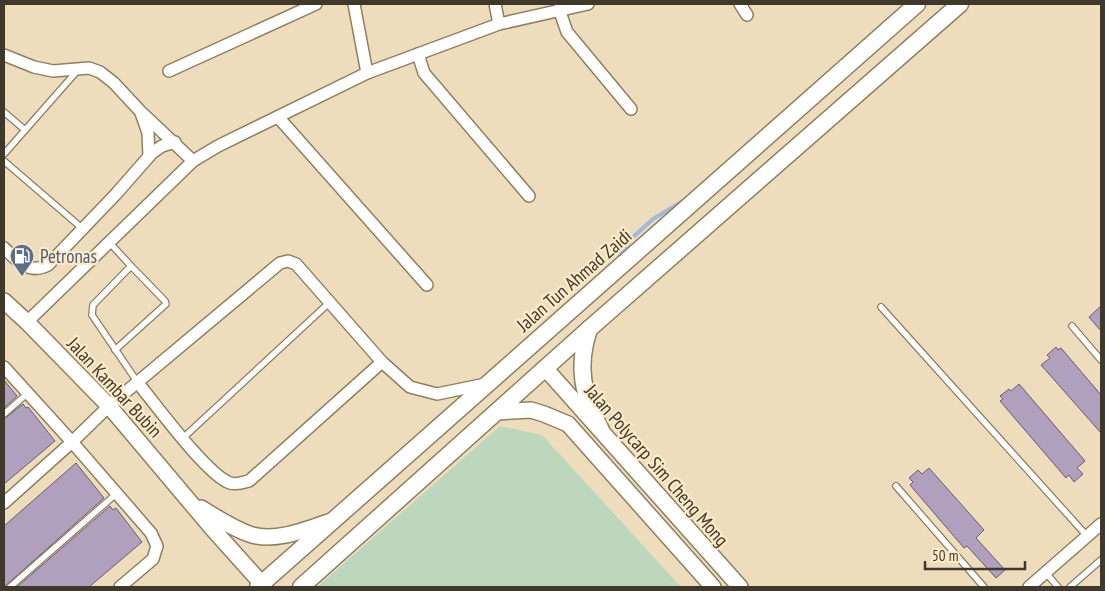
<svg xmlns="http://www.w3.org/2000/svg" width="1105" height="591" font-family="'PT Sans Narrow',sans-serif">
<rect width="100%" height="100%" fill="#eeddbd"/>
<!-- green -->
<path fill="#bdd7bc" d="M500 426 542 435 681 587H317Z"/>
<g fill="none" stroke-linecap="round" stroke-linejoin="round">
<!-- stream -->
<path stroke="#a2b9db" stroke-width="4" d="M618 259 632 238 653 219 683 201"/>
</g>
<!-- building -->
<g fill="#b0a0be" stroke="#695a75">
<path d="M1101 306V331L1089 317Z"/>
<path d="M1056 347 1058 350 1061 348 1101 395V433L1041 365 1050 358 1047 355Z"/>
<path d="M4 380 17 396 4 408Z"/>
<path d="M1019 384 1085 461 1077 468 1083 474 1074 482 1069 475 1066 478 1000 401 1003 399 1000 396 1009 389 1011 391Z"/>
<path d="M23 404 26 408 28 407 55 441 4 484V419Z"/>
<path d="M76 463 104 498 4 587V526Z"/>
<path d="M929 468 984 530 976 538 1005 570 996 578 967 546 964 548 910 485 913 482 909 478 918 470 922 474Z"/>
<path d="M110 506 113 510 116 508 142 542 89 587H17Z"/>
</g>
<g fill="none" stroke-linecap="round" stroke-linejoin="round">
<defs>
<g id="service">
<path d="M4 112 25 130"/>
<path d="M4 154 78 70"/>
<path d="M4 161 83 229"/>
<path d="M109 242 131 266 93 305 92 315 138 383"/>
<path d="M881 307 1087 536"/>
<path d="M1072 326 1101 360"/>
<path d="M115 350 166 304 165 301 131 266"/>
<path d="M4 414 28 393"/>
<path d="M183 438 330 302"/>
<path d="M896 486 984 587"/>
<path d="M1046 573 1058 587"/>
<path d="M10 587 116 494"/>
<path d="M1070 587 1101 560"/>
</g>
<g id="minor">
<path d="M354 4 367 73"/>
<path d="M495 4 499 24"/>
<path d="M740 4 747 15"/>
<path d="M559 9 567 32 631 109"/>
<path d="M418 54 424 73 529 196"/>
<path d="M4 55 34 67 53 71 89 68 100 72 114 83 140 111 193 161"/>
<path d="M169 71 316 4"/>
<path d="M141 113 148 133 149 156"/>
<path d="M278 117 427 285"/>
<path d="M4 248C18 261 28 275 48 265L116 194 152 153 162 146 175 142"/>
<path d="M27 322 193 161 218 146 367 73 499 24 588 4"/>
<path d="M4 367 72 442 151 533 157 546 153 559 120 587"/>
<path d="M138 383C156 405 207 475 230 483 236 485 244 482 249 481L382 362"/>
<path d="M4 503 72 442 109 406 280 263 288 261 296 264 382 362 410 387 437 394 486 384"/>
<path d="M1029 587 1101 524"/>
</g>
<g id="tertiary">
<path d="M4 301 27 322 109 406 211 527 262 584"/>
<path d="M545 368 740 587"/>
<path d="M496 412 531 410 544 414 568 424 713 587"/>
<path d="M201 508C217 518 234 529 252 535 278 542 307 529 331 521"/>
</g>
<g id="secondary">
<path d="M589 329C576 368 583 394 601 430"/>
<path d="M258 587 917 4"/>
<path d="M301 587 589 329 960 4"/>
</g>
</defs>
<!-- service casing -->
<use href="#service" stroke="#8f7f61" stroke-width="8"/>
<!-- minor casing -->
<use href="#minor" stroke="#8f7f61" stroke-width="14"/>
<!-- tertiary casing -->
<use href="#tertiary" stroke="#8f7f61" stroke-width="18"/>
<!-- secondary casing -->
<use href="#secondary" stroke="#8f7f61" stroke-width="19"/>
<!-- service -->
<use href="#service" stroke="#fff" stroke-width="5.5"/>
<!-- minor -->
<use href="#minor" stroke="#fff" stroke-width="11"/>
<!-- tertiary -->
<use href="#tertiary" stroke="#fff" stroke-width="15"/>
<!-- secondary -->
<use href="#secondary" stroke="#fff" stroke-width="16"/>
</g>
<!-- icons -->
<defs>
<symbol id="fuel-pin" viewBox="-11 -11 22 30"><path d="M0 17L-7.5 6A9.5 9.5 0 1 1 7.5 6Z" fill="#5c6f8a" stroke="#fceac9"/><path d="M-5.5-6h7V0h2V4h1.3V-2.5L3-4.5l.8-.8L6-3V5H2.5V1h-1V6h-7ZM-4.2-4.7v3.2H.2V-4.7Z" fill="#fff"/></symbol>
</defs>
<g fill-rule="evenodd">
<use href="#fuel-pin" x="8" y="242" width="28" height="38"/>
</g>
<g text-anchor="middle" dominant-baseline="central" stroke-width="4.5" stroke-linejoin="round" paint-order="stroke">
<!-- service labels -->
<g font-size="19" fill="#4e5e75" stroke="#fceac9" text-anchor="start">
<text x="40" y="256">Petronas</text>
</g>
<!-- street labels -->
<g font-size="19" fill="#3f382b" stroke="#fceac9">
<text transform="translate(574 280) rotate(-41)">Jalan Tun Ahmad Zaidi</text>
<text transform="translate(115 387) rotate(47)">Jalan Kambar Bubin</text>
<text transform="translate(657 465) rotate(49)">Jalan Polycarp Sim Cheng Mong</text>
</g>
</g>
<!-- border -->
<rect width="1105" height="591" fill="none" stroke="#3f382b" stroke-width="10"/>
<!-- scale -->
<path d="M925 561v8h100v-8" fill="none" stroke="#3f382b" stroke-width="2.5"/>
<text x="932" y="561" font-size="15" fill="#3f382b" stroke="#fceac9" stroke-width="4" paint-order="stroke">50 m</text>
</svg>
